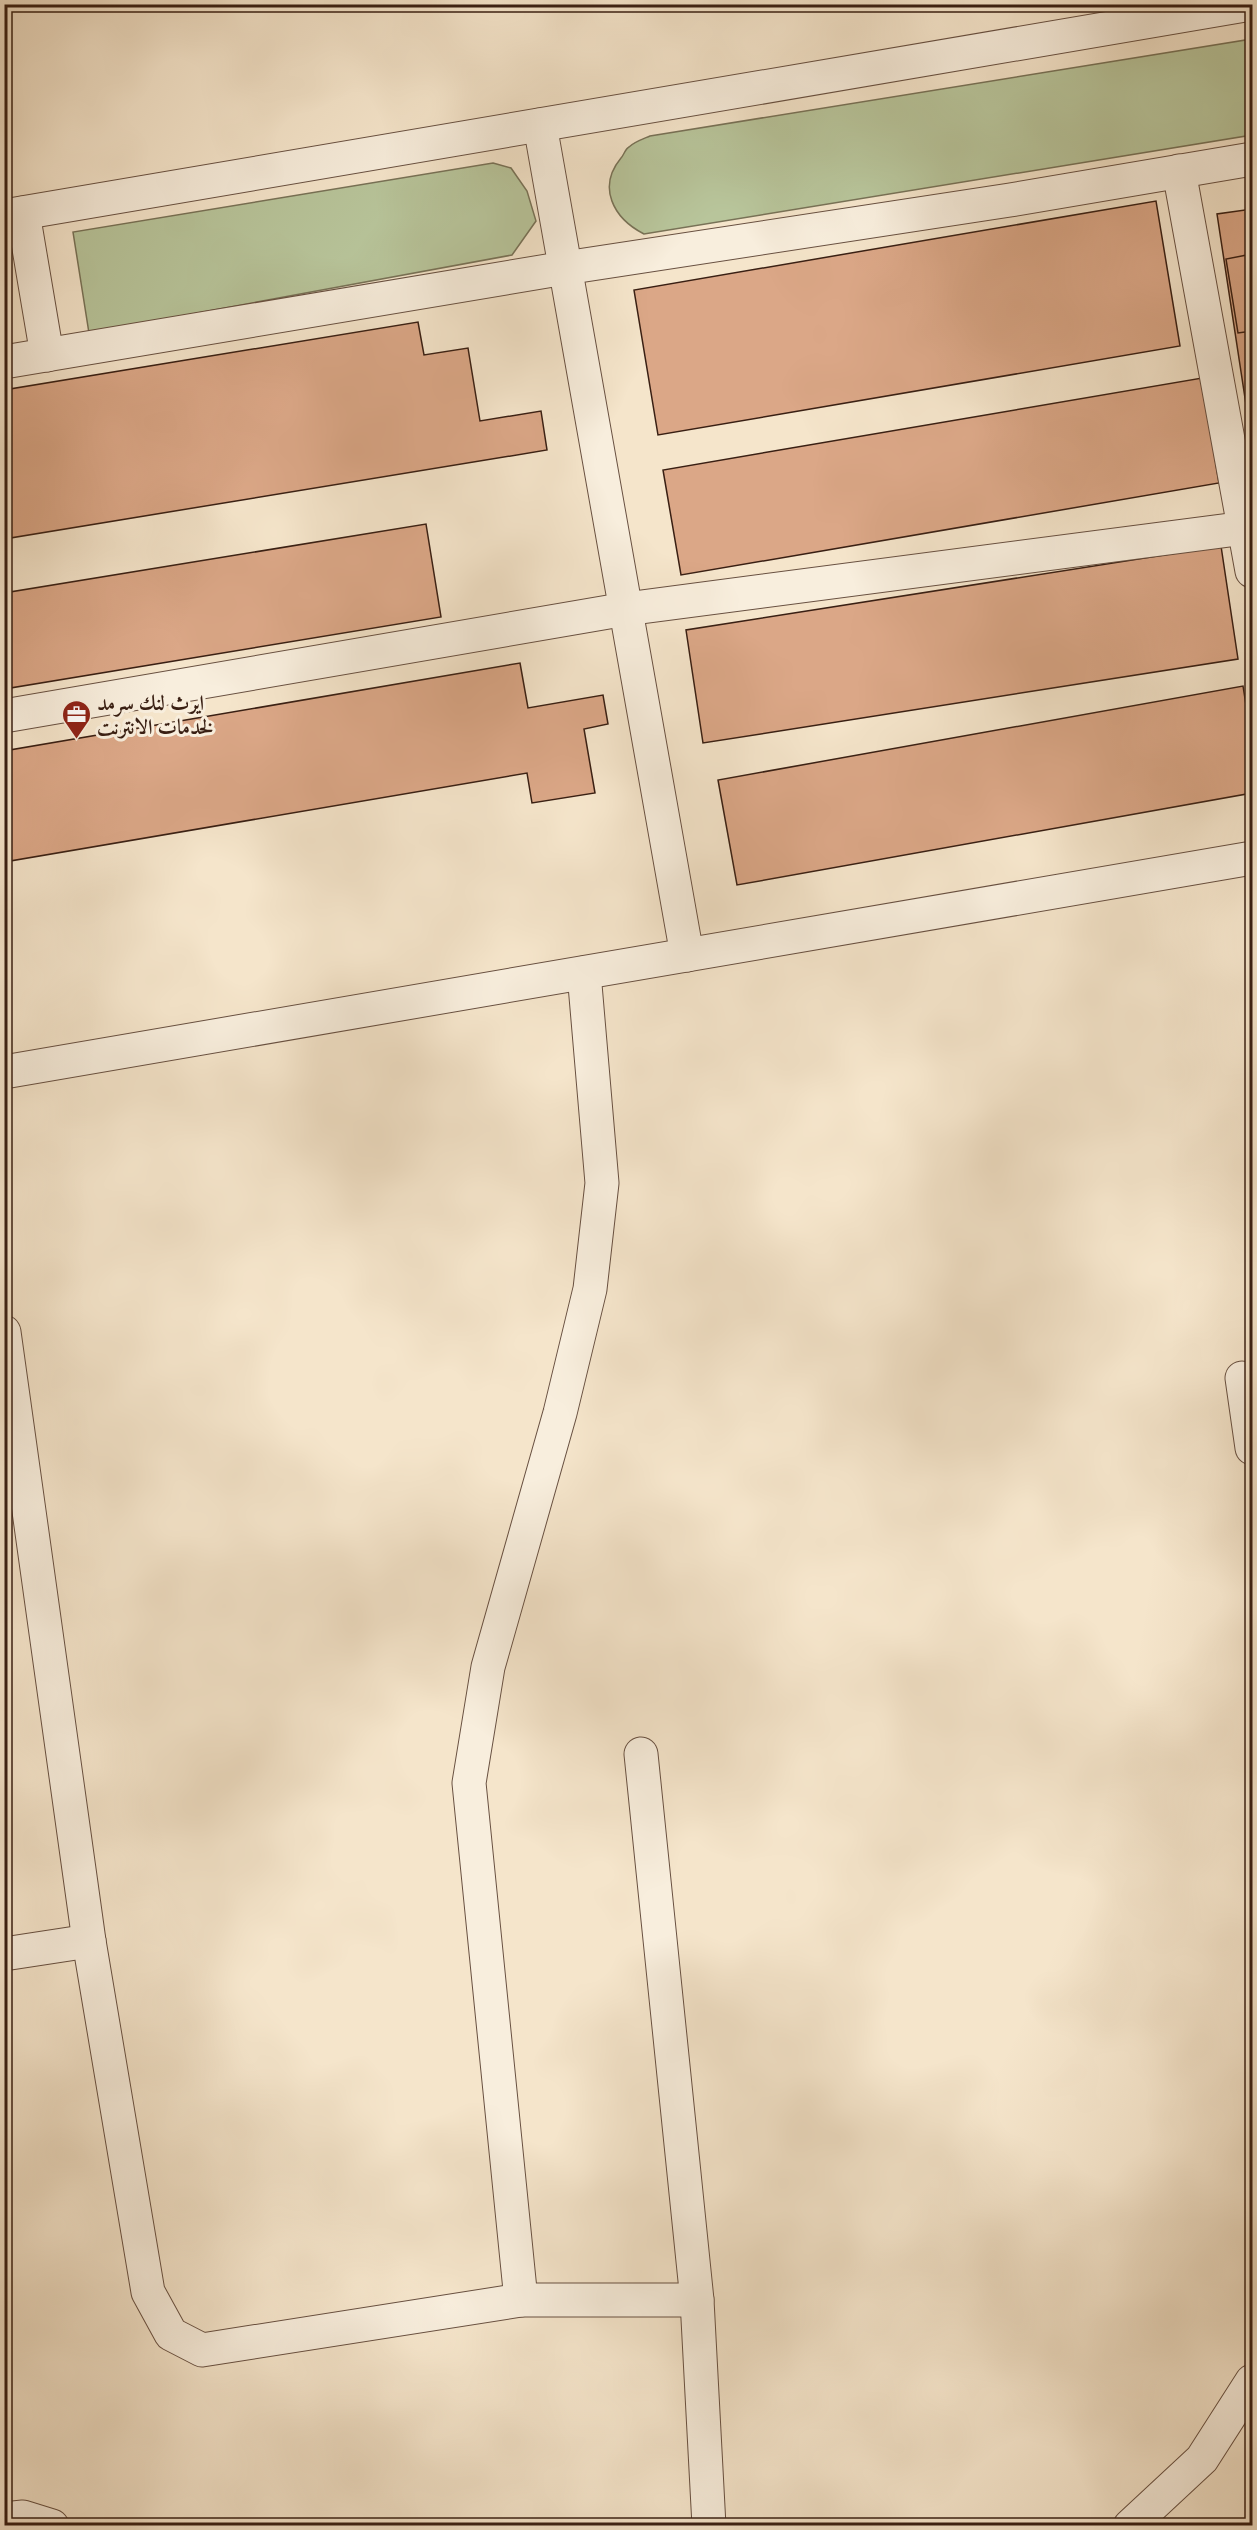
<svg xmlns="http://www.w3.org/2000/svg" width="1257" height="2530" font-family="'EB Garamond',Amiri,serif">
<rect width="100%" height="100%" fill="#f5e5cb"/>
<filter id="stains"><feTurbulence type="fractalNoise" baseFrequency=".00333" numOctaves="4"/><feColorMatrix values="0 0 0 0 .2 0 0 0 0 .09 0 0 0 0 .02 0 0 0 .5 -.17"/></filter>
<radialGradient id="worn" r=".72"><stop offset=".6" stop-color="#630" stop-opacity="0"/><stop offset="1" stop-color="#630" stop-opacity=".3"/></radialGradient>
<!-- green -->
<g fill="#b8c59b" stroke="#787257" stroke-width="1.5">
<path d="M1252 39V135L644 234C613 218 597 187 621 158 624 155 625 149 629 147 634 142 643 139 650 136Z"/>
<path d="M493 163 511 168 527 191 536 221 512 255 89 333 73 232Z"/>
</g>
<!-- building -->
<g fill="#dba787" stroke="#391f13" stroke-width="1.5">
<path d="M1156 201 1180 346 658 435 634 290Z"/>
<path d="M1252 209V444L1217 214Z"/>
<path d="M1252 254V331L1238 333 1226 259Z"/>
<path d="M418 322 424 355 468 348 480 421 541 411 547 450 4 539V390Z"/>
<path d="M1202 378 1219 483 681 575 663 470Z"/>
<path d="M426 524 441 617 4 689V593Z"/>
<path d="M1221 546 1238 659 703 743 686 630Z"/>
<path d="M520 663 528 708 603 695 608 724 584 729 595 793 532 803 527 773 4 862V751Z"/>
<path d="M1243 686 1252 743V793L737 885 718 780Z"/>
</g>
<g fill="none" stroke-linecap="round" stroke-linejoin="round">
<defs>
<g id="minor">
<path d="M540 125 687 955"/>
<path d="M1179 171 1252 571"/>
<path d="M23 213 47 355"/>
<path d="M4 216 1251 4"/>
<path d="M4 362 565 268 1010 200 1252 159"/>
<path d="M4 716 626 609 1245 528"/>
<path d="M4 1072 1252 858"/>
<path d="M4 1332 89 1941 148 2292 171 2334 202 2350 521 2300H697"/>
<path d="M1242 1378 1252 1448"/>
<path d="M641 1754 697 2300 709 2526"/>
<path d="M4 1954 89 1941"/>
<path d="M521 2300 469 1783 488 1667 560 1413 590 1289 602 1183 584 973"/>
<path d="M4 2519 23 2517 52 2526"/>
<path d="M1130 2526 1202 2459 1252 2381"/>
</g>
</defs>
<!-- minor casing -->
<use href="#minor" stroke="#685041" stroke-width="35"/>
<!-- minor -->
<use href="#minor" stroke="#f8eedd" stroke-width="33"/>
</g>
<!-- icons -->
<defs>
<symbol id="office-pin" viewBox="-11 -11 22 30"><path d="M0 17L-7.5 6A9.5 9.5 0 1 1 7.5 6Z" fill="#8f2418" stroke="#f8eedd"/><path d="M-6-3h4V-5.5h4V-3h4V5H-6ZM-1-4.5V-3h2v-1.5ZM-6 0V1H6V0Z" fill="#fff"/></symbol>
</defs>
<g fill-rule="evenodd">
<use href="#office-pin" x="60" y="698" width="33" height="45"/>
</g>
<g text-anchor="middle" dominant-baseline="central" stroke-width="6" stroke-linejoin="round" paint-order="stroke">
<!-- poi labels -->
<g font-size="21" font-weight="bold" fill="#391f13" stroke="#f8eedd" text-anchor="start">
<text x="97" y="702">ايرث لنك سرمد<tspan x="97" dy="24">لخدمات الانترنت</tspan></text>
</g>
</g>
<!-- margin -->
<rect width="1257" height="2530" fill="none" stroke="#f5e5cb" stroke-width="24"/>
<rect x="6" y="6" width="1245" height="2518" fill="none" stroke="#391f13" stroke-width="3"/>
<rect x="12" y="12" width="1233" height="2506" fill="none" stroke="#391f13" stroke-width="1.5"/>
<rect width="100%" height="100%" filter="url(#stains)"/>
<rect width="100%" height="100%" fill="url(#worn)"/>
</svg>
